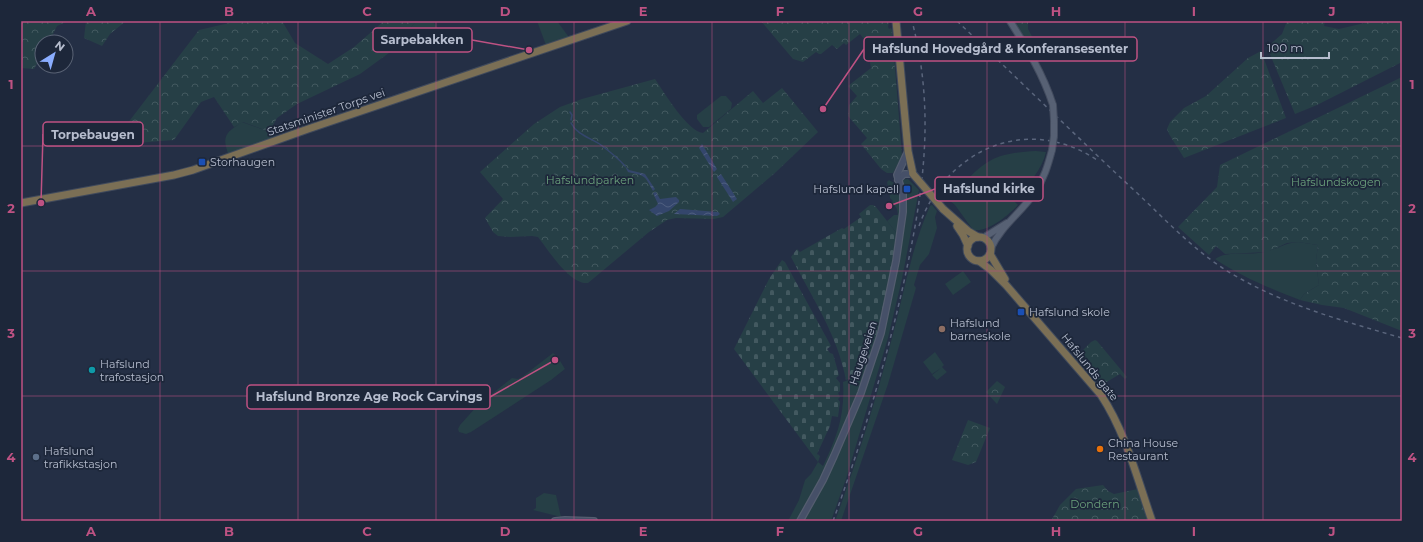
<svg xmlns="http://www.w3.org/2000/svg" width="1423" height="542" font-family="Montserrat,sans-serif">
<defs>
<pattern id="forest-crowns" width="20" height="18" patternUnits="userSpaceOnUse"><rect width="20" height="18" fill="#263f46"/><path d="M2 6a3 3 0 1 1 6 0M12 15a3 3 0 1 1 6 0" fill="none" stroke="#435960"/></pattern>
<pattern id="cemetery-stones" width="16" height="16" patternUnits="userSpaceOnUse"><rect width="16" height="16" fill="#263f46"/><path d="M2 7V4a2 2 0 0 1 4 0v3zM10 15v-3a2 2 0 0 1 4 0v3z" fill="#435960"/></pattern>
<pattern id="water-waves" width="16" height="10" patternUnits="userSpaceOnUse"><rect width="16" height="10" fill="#34466c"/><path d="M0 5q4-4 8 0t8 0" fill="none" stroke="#4f5f80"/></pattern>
</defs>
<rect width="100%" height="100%" fill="#242f45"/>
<!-- grass -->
<g fill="#263f46">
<path d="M416 21H433L439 31 404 52 398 49 393 50Z"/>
<path d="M537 21H557L571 40 547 48Z"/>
<path d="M721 96H726L732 103 731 109 709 127H703L697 119V115Z"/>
<path d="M242 122 270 132 279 139 229 157C222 136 224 134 242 122Z"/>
<path d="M1036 151 1046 152C1042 171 1026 186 1014 201L1018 205C1009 215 987 233 973 230L955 205 950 201C953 193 959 188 965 182 989 156 1002 153 1036 151Z"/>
<path d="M908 179 919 190 902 279 888 338 846 479 831 521H788L799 500 805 480 811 474 818 462 823 466C837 437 845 415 843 382L865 373 834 456 881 333 903 212 898 180Z"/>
<path d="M889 180 894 183C903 200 901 217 898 235L887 221 894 215H898L897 209 892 202 893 201 890 198 887 182Z"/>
<path d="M932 205 937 211 935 217 937 228 929 254 920 265 914 285 916 288 888 384 841 521H835C857 461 876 400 892 338 904 294 911 248 930 206Z"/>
<path d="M1298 242 1318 245 1316 261 1319 285 1304 294 1300 300C1272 289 1241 277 1215 259 1230 249 1251 257 1268 251 1279 248 1285 243 1298 242Z"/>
<path d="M963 271 971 282 953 295 945 284Z"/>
<path d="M935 352 944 365 942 367 947 372 937 380 932 375 941 368 932 374 923 362Z"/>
<path d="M553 353 557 356 565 369 551 380 471 432 466 434 459 432 458 429 460 425 478 405 512 378 518 379 522 377Z"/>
<path d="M544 493 556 495 561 517 533 510 536 508V498Z"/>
</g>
<!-- forest -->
<g fill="url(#forest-crowns)">
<path d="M21 21H68L57 26 49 42H42V55L34 69 21 68Z"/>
<path d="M86 21H126L110 34 102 46 84 38Z"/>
<path d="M238 21H282L295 43 328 64 354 47 384 21H416L393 50 360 74 297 104 277 118 272 127 270 132 243 122 234 127 214 97 201 102 174 140 111 145 199 30Z"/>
<path d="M761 21H889L888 27 889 29 891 28 892 30 902 156 893 173H887L881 169 861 144 867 138 848 116 849 105 857 96 848 86 871 68 870 62 877 56 860 34 846 45 844 43 837 49 832 45 821 54H819L816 52 803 62 793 59Z"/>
<path d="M1013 21H1028V29L1038 48 1032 51Z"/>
<path d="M1287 21H1325L1324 26 1339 29 1365 23V21H1402V62L1317 105 1295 114 1267 47 1282 34Z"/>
<path d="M1261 51 1286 118 1184 158 1169 134 1167 129 1170 122 1184 108 1206 96 1248 58Z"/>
<path d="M1402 77V331L1344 308 1322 305 1300 300 1304 294 1319 285 1316 261 1318 245 1298 242 1287 243 1267 252 1225 254 1216 246 1209 255 1178 227 1217 187 1220 165Z"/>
<path d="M655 79C664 92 687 131 703 133L753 91 763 103 782 88 818 132 776 172 723 217 714 219 676 218 667 220 649 232 588 283C570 285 549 251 538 237L532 236 510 237 498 236 493 232 485 218 503 199 480 172 534 124 560 107 582 99Z"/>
<path d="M1095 340 1097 341 1127 377 1125 379 1120 374 1105 383 1107 388 1105 389 1076 357 1091 342Z"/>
<path d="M997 381 1005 387 997 404 986 392Z"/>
<path d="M968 420 990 428 976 462 968 465 952 460Z"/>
<path d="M1103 485 1108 491 1114 494 1138 489 1149 521H1051L1060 505 1076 489Z"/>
</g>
<!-- cemetery -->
<g fill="url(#cemetery-stones)">
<path d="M870 205H873L876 207 898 235C889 282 881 328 865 373L846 380C838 336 812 297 791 257L797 249 800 252 842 228 844 229 861 217 859 214Z"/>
<path d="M782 260 785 262 831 346 827 349 830 353 833 354 839 375 836 378 840 383V391L838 393 840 397 838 399 840 402 838 417 832 416 830 426 817 454 820 456 818 462 734 349 769 279Z"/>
</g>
<!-- water -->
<g fill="url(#water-waves)">
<path d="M702 144 717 169 714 172 699 148Z"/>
<path d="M625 166 629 170 645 174 655 189 653 191C644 174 645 176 628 172Z"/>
<path d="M721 174 737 199 733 202 717 177Z"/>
<path d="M656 192 660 199 676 197 679 200V202L669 211 657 216 649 210 655 207 658 204 653 193Z"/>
<path d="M680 209 718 212 720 214 717 216 674 214Z"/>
</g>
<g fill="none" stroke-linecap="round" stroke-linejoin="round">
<!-- stream -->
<g stroke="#34466c" stroke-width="1.5">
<path d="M570 112 572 115 571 120"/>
<path d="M571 123C577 135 591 138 601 145 609 151 618 158 625 166"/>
</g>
<defs>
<g id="secondary">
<path d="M898 180 904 174H913"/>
<path d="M555 521 565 520 594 521"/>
<path d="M800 521 823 480 834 456 861 393 881 333 896 261 903 212V194L897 175 908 151"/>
</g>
<g id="primary">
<path d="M1010 21C1027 48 1043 74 1053 105"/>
<path d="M1054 136V121"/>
<path d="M983 238 1007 223"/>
<path d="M991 248C1001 226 1022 212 1035 192 1044 179 1048 165 1052 150"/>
</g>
<g id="highway">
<path d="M896 21 908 151 913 174"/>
<path d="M21 203 174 175 193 170 308 129 627 21"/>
<path d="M943 209 968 231 978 237"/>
<path d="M957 226 963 235 968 246"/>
<circle cx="979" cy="249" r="12"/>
<path d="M990 254 1005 279"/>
<path d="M979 261 991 270 1006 285 1101 395C1126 433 1137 478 1152 521"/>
</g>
</defs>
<!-- secondary casing -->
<use href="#secondary" stroke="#545d6f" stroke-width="8"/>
<!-- primary casing -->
<use href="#primary" stroke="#424b5e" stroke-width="8"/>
<!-- highway casing -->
<use href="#highway" stroke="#404a5c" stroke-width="9"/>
<!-- secondary -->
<use href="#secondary" stroke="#465068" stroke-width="5.5"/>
<!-- primary -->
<use href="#primary" stroke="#576174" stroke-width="6"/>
<!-- highway -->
<use href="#highway" stroke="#7b6f55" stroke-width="7"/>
<!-- rail -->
<g stroke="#5a657c" stroke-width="1.5" stroke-dasharray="4 4" stroke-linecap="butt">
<path d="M957 21C1017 78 1076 136 1136 192 1169 223 1201 258 1241 279 1291 307 1347 322 1402 338"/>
<path d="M919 226C946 150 1026 113 1097 160"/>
<path d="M833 521C860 447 883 372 901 295 922 201 937 117 912 21"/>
</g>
<defs>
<g id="primary-bridge">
<path d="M1053 105 1054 121"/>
<path d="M1052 150 1054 136"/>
</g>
<path id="highway-bridge" d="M913 174 943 209"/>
</defs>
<!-- primary-bridge casing -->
<use href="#primary-bridge" stroke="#424b5e" stroke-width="8" stroke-linecap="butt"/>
<!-- highway-bridge casing -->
<use href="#highway-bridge" stroke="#404a5c" stroke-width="9" stroke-linecap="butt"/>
<!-- primary-bridge -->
<use href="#primary-bridge" stroke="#576174" stroke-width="6"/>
<!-- highway-bridge -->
<use href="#highway-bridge" stroke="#7b6f55" stroke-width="7"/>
</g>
<!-- grid -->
<path fill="none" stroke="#be5283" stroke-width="1" stroke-opacity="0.55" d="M160 21V521M298 21V521M436 21V521M574 21V521M712 21V521M849 21V521M987 21V521M1125 21V521M1263 21V521M21 146H1402M21 271H1402M21 396H1402"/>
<!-- markers -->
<g fill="#1a4fb4" stroke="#1d273a" stroke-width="1.5">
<rect x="198" y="158" width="8" height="8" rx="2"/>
<rect x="903" y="185" width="8" height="8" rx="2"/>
<rect x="1017" y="308" width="8" height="8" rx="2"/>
</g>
<circle fill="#8d6e63" stroke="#1d273a" stroke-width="1.5" cx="942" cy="329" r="4"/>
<circle fill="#0f9aa8" stroke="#1d273a" stroke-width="1.5" cx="92" cy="370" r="4"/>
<circle fill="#e8710a" stroke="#1d273a" stroke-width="1.5" cx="1100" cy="449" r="4"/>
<circle fill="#5c6f8a" stroke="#1d273a" stroke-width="1.5" cx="36" cy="457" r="4"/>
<g text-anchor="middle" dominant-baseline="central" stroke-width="3.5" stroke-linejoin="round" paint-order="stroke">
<!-- street labels -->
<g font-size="11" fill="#b6bdce" stroke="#1d273a">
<text transform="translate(326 112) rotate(-19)">Statsminister Torps vei</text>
<text transform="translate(863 353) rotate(-72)">Haugeveien</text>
<text transform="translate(1090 367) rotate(51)">Hafslunds gate</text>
</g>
<!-- poi labels -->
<g font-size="11" fill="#b6bdce" stroke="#1d273a" text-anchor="start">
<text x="210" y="162">Storhaugen</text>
<text x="899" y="189" text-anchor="end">Hafslund kapell</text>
<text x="1029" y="312">Hafslund skole</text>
<text x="950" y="323">Hafslund<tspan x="950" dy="13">barneskole</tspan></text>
<text x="100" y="364">Hafslund<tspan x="100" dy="13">trafostasjon</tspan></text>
<text x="1108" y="443">China House<tspan x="1108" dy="13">Restaurant</tspan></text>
<text x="44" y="451">Hafslund<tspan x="44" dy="13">trafikkstasjon</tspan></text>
</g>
<!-- park labels -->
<g font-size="11" fill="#6ba17c" stroke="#1d273a">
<text x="590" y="180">Hafslundparken</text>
<text x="1336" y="182">Hafslundskogen</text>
<text x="1095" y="504">Dondern</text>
</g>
</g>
<!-- callouts -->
<path fill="none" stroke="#be5283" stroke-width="1.5" d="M529 50L472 40M823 109L864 49M41 203L43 134M889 206L935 189M555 360L490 397"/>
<g fill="#be5283" stroke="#1d273a" stroke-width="1.5">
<circle cx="529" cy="50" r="4"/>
<circle cx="823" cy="109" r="4"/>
<circle cx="41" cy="203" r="4"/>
<circle cx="889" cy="206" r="4"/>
<circle cx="555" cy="360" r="4"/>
</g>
<g fill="#1d273a" stroke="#be5283" stroke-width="1.5">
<rect x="373" y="28" width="99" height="24" rx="4"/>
<rect x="864" y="37" width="273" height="24" rx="4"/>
<rect x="43" y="122" width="100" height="24" rx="4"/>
<rect x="935" y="177" width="108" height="24" rx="4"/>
<rect x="247" y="385" width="243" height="24" rx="4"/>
</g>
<g font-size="12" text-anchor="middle" font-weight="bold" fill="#b6bdce">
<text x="422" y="44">Sarpebakken</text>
<text x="1000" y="53">Hafslund Hovedgård &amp; Konferansesenter</text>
<text x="93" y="139">Torpebaugen</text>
<text x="989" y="193">Hafslund kirke</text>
<text x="369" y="401">Hafslund Bronze Age Rock Carvings</text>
</g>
<!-- border -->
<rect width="1423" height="542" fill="none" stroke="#1d273a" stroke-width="44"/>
<!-- north arrow -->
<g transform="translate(54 54) rotate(37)"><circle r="19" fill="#1d273a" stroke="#5a6375"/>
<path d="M0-3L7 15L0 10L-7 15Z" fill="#8aadff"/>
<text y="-6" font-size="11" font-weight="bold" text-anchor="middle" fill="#b6bdce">N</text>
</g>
<!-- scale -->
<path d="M1261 52v6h68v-6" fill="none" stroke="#b6bdce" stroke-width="2"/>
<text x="1267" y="52" font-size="12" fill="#b6bdce" stroke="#1d273a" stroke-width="3" paint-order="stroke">100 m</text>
<rect x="22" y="22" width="1379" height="498" fill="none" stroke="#be5283" stroke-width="1.5"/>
<g font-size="13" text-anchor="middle" font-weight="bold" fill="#be5283">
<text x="91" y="16">A</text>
<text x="229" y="16">B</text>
<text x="367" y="16">C</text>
<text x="505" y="16">D</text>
<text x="643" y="16">E</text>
<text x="780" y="16">F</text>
<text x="918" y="16">G</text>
<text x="1056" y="16">H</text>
<text x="1194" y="16">I</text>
<text x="1332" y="16">J</text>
<text x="11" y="89">1</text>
<text x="1412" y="89">1</text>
<text x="11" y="213">2</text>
<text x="1412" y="213">2</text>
<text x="11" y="338">3</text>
<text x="1412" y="338">3</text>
<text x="11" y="462">4</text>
<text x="1412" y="462">4</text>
<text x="91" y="536">A</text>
<text x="229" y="536">B</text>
<text x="367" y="536">C</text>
<text x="505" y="536">D</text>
<text x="643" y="536">E</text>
<text x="780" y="536">F</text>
<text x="918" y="536">G</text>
<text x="1056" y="536">H</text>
<text x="1194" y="536">I</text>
<text x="1332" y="536">J</text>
</g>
</svg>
